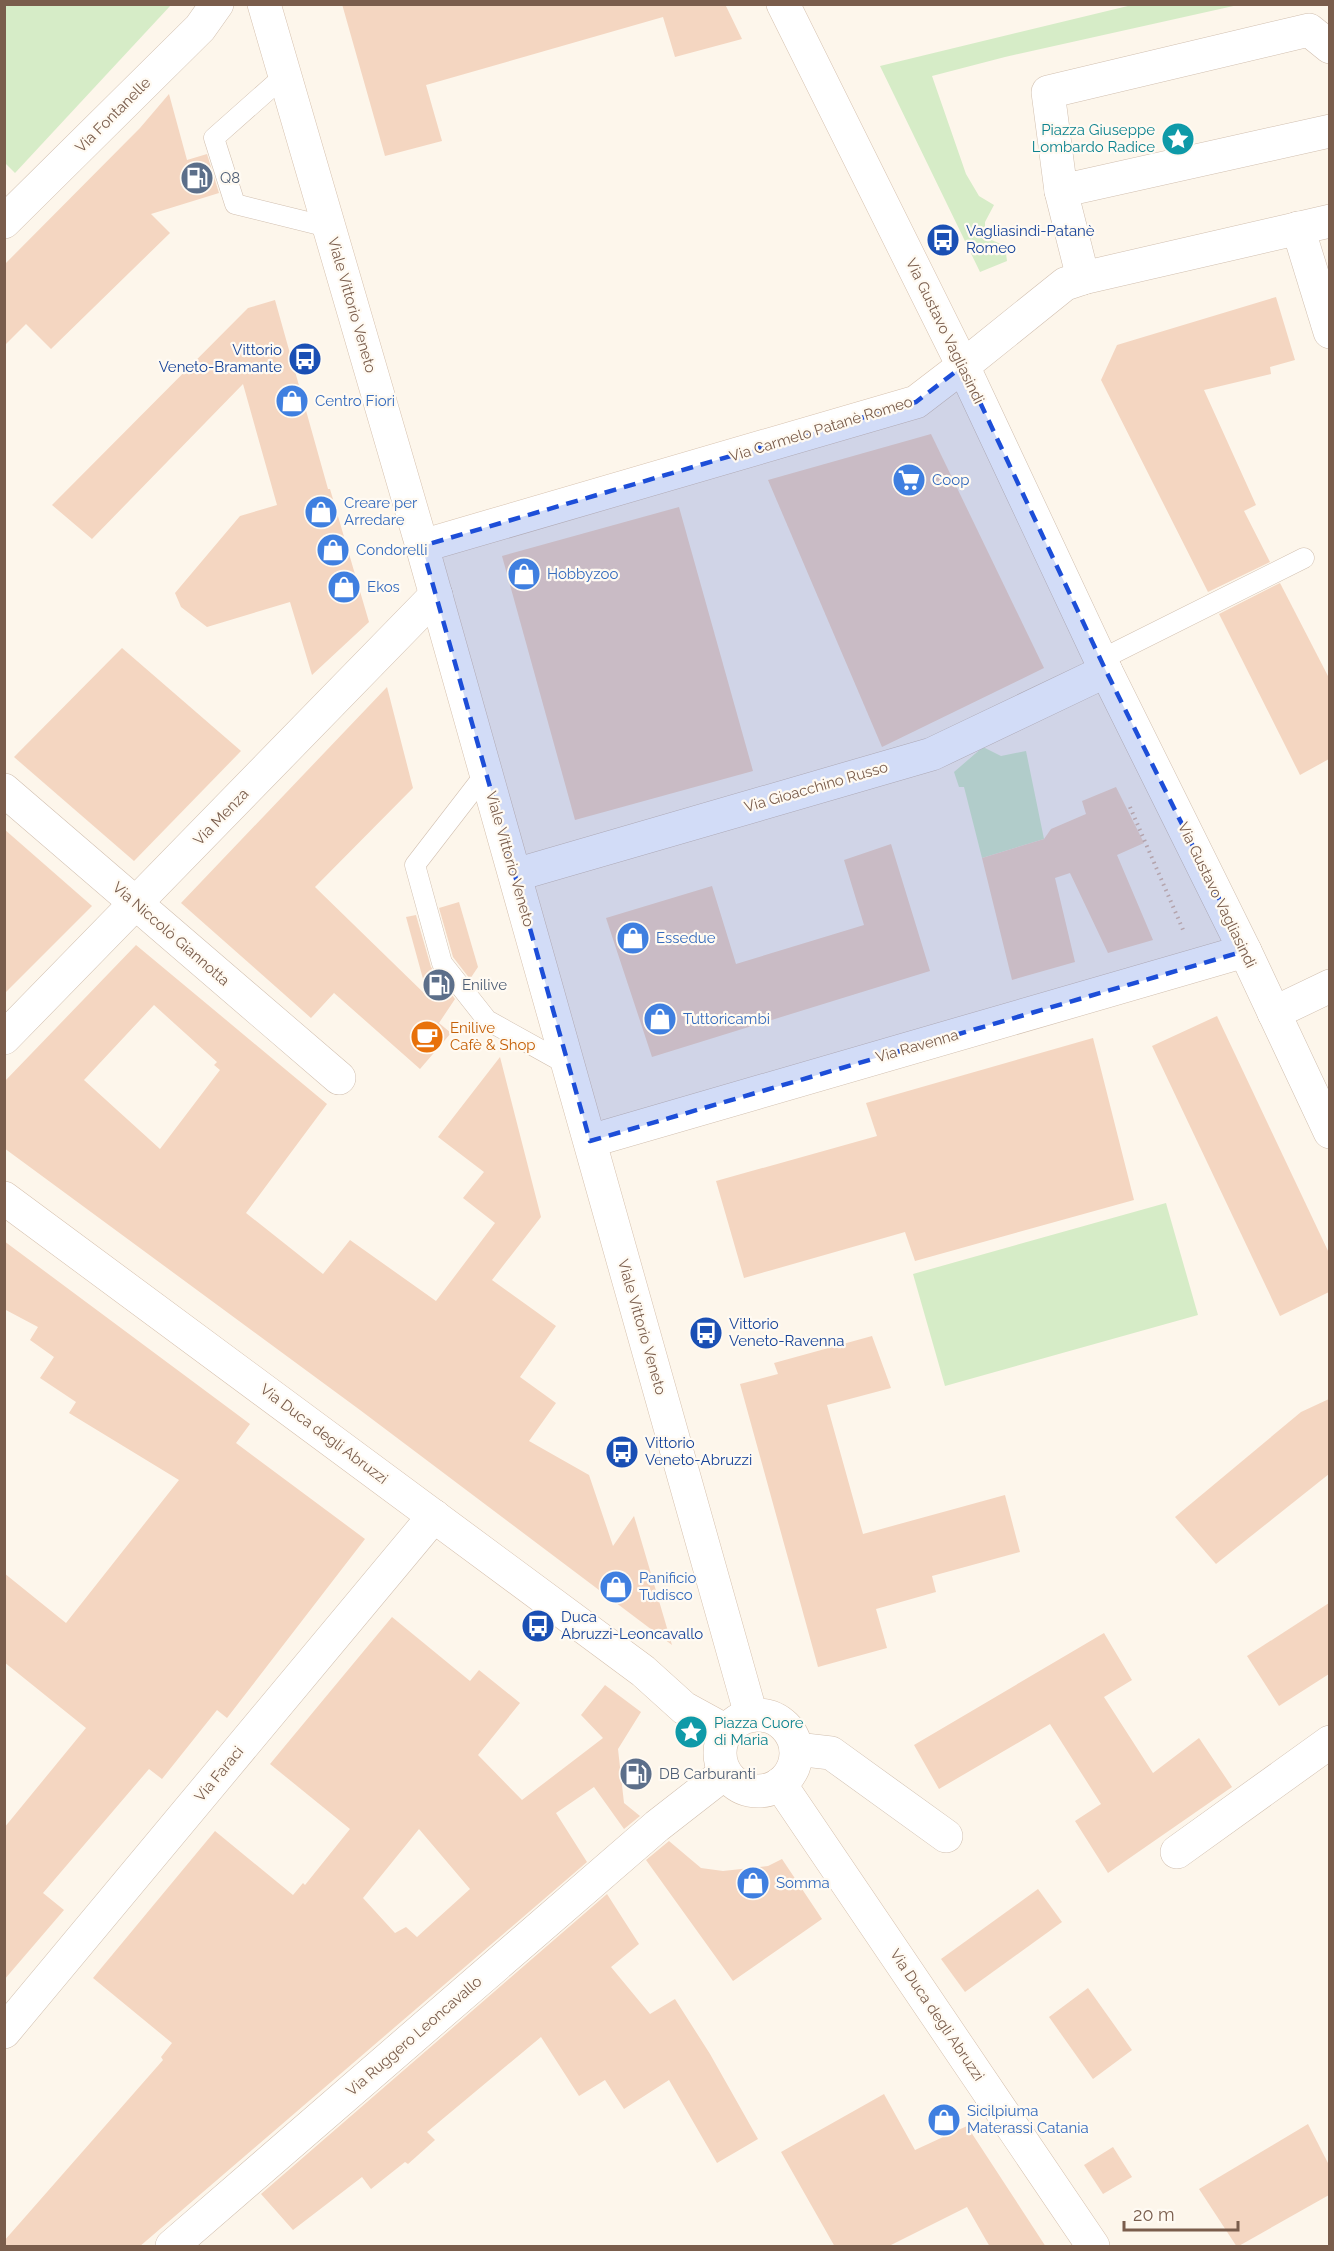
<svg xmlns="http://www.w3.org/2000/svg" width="1334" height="2251" font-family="Raleway,sans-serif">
<rect width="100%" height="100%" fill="#fdf6eb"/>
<!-- green -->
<g fill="#d6ecc7">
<path d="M4 5H171L15 173 5 163Z"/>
<path d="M1132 5H1238L1005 57 932 76 966 174 979 196 994 205 985 222V237L1005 246 1007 261 980 272 880 66Z"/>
<path d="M983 747 1001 756 1026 751 1044 839 982 858 964 787H959L954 772Z"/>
<path d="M1166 1203 1198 1315 945 1386 913 1274Z"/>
</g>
<!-- building -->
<g fill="#f4d6c1" fill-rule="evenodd">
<path d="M342 4H725L742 39 675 57 663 17 426 85 442 141 385 156Z"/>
<path d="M169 94 187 160 207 154 219 193 151 214 170 233 51 349 26 324 4 346V265L140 128Z"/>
<path d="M1276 297 1295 360 1270 367 1271 374 1204 390 1256 505 1244 511 1270 562 1208 592 1101 380 1117 345Z"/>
<path d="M275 300 328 489H330L369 622 312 675 290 602 207 627 181 607 175 593 240 516 277 505 243 384 92 539 52 505 248 308Z"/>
<path d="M931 434 1044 668 882 747 768 480Z"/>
<path d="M679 507 753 771 575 820 502 556Z"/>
<path d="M1280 583 1329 678V759L1300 775 1219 614Z"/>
<path d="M122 648 241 751 134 861 14 757Z"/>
<path d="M387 687 413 788 315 887 428 997 406 917 416 915 431 967 455 999 439 1023 451 1033 420 1069 334 993 311 1018 181 903Z"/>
<path d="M1116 787 1144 843 1117 855 1153 940 1108 953 1070 873 1055 878 1075 962 1012 980 982 858 1044 839 1051 829 1086 814 1082 801Z"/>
<path d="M4 829 92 906 4 994Z"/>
<path d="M891 844 930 971 652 1057 606 918 712 886 736 964 864 925 844 860Z"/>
<path d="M459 902 478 967 470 979 453 957 439 908Z"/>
<path d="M136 945 327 1104 246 1213 323 1274 350 1240 436 1301 495 1223 463 1198 484 1172 438 1137 500 1057 541 1217 492 1280 556 1326 520 1377 556 1403 529 1441 589 1475 613 1546 634 1516 672 1645 360 1410 4 1148V1082ZM154 1005 217 1062 214 1065 220 1070 160 1149 84 1080Z"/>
<path d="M1217 1016 1329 1253V1292L1280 1316 1152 1046Z"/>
<path d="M1093 1038 1134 1200 915 1261 905 1232 744 1278 716 1181 877 1136 866 1103Z"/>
<path d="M4 1241 250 1424 236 1443 365 1539 227 1718 217 1710 162 1779 149 1769 43 1893 64 1910 4 1980V1828L86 1728 4 1662V1573L66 1623 179 1480 69 1413 76 1402 40 1378 54 1357 30 1340 38 1327 4 1309Z"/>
<path d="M872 1336 891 1388 827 1405 863 1534 1005 1495 1020 1552 932 1576 936 1592 876 1609 887 1648 818 1667 740 1384 778 1374 774 1363Z"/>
<path d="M1329 1399V1474L1216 1564 1175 1517 1301 1412Z"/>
<path d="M1329 1603V1674L1279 1706 1247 1656Z"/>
<path d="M392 1617 470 1681 479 1670 520 1703 478 1755 522 1800 603 1738 581 1715 605 1685 641 1712 618 1749 624 1803 640 1816 624 1829 594 1787 556 1813 587 1862 139 2247H4V2241L163 2060 161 2057 172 2043 93 1978 215 1831 293 1895 303 1883 305 1885 350 1829 270 1764ZM419 1829 470 1889 417 1937 406 1927 395 1933 363 1898Z"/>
<path d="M1104 1633 1132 1680 1104 1697 1153 1773 1199 1738 1232 1787 1108 1873 1075 1821 1101 1804 1050 1724 939 1789 914 1745Z"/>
<path d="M669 1841 701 1868 723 1871 768 1866 782 1859 822 1919 733 1981 646 1860Z"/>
<path d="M1038 1889 1062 1922 965 1992 941 1959Z"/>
<path d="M607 1894 639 1944 611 1967 650 2014 675 1999 710 2054 758 2139 717 2163 669 2080 624 2109 605 2080 579 2096 541 2037 427 2132 435 2140 408 2164 405 2162 371 2189 362 2177 293 2230 261 2194Z"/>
<path d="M1088 1988 1132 2050 1093 2079 1049 2017Z"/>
<path d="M884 2094 915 2150 967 2126 1046 2247H990L967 2207 887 2247H835L781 2152Z"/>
<path d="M1308 2124 1329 2165V2195L1237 2247 1199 2189Z"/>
<path d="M1113 2147 1132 2177 1103 2194 1084 2165Z"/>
</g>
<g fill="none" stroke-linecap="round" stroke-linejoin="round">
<defs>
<g id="service">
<path d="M285 75 214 138 235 204 328 227"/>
<path d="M1100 660 1304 558"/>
<path d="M486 773 415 865 442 963 487 1020 568 1065"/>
</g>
<g id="minor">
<path d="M1061 191 1330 131"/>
<path d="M1330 221 1083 278 1065 284 963 366 1106 671 1245 951 1330 1132"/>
<path d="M4 222 200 28 217 4"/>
<path d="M1298 228 1330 332"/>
<path d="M1083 278 1061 191 1048 92 1309 30 1330 47"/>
<path d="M4 790 339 1078"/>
<path d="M515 875 932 754 1106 671"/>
<path d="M1274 1013 1330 986"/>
<path d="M4 1038 436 595"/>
<path d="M590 1141 1245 951"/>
<path d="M796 1749 831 1753 946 1836"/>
<path d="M1177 1852 1330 1742"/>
<path d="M4 2032 434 1516"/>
<path d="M172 2246 657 1826 725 1773"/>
</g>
<g id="secondary">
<path d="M264 4 422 546 751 1715"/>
<path d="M422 546 916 402 963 366 783 4"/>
<path d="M4 1198 643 1671 684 1708 726 1731"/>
<circle cx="758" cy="1753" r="38"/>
<path d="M780 1784 1093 2246"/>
</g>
</defs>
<!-- service casing -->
<use href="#service" stroke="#d1bfaf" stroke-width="21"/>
<!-- minor casing -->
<use href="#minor" stroke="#d1bfaf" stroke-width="34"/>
<!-- secondary casing -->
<use href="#secondary" stroke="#d6c1ae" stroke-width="34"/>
<!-- path -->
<path stroke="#dab9a3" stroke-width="4" stroke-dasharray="1.5 4.5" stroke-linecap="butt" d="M1130 807 1184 932"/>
<!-- service -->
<use href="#service" stroke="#fff" stroke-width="20"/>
<!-- minor -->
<use href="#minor" stroke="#fff" stroke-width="33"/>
<!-- secondary -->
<use href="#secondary" stroke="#fff" stroke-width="33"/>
</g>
<!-- marked area -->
<path fill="#1d4ed8" fill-opacity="0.2" stroke="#1d4ed8" stroke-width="4.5" stroke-dasharray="12 8" stroke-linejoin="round" d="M963 366 1106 671 1245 951 590 1141 422 546 916 402Z"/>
<!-- icons -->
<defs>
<symbol id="sight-disc" viewBox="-11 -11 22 22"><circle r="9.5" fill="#0f9aa8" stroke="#fffaf2"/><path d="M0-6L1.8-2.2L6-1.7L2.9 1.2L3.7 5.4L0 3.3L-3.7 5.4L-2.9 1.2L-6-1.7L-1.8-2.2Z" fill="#fff"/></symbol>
<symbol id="fuel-disc" viewBox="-11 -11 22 22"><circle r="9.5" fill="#5c6f8a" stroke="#fffaf2"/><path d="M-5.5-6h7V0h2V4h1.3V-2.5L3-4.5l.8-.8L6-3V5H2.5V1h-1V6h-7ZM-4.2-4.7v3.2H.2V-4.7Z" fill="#fff"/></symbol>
<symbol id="bus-disc" viewBox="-11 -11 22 22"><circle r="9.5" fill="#1a4fb4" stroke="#fffaf2"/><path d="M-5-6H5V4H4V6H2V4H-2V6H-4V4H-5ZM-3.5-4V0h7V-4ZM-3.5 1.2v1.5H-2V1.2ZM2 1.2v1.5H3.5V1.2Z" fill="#fff"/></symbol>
<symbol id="shop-disc" viewBox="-11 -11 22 22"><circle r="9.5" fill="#3f7fe0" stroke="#fffaf2"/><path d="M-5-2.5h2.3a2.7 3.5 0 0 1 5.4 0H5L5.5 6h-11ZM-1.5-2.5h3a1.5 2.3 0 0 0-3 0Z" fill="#fff"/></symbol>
<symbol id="supermarket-disc" viewBox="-11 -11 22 22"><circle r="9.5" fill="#3f7fe0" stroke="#fffaf2"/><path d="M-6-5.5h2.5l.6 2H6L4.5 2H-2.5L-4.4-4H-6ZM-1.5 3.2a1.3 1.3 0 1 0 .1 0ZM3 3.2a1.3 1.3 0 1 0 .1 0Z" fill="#fff"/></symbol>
<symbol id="cafe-disc" viewBox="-11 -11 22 22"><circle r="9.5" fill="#e8710a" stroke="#fffaf2"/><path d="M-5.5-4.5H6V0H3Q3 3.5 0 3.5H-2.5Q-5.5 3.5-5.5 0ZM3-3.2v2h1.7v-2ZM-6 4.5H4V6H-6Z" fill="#fff"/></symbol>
</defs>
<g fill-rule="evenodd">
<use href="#sight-disc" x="1159" y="120" width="38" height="38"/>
<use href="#fuel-disc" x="178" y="159" width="38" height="38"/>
<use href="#bus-disc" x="924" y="221" width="38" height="38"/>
<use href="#bus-disc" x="286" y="340" width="38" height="38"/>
<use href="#shop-disc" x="273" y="382" width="38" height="38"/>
<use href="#supermarket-disc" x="890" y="461" width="38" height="38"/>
<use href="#shop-disc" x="302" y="493" width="38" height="38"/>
<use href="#shop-disc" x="314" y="531" width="38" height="38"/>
<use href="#shop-disc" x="505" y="555" width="38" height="38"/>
<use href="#shop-disc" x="325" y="568" width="38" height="38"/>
<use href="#shop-disc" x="614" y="919" width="38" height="38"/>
<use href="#fuel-disc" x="420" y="966" width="38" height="38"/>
<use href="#shop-disc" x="641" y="1000" width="38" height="38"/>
<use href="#cafe-disc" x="408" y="1018" width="38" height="38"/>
<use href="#bus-disc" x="687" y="1314" width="38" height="38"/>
<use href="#bus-disc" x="603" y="1433" width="38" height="38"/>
<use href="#shop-disc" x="597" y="1568" width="38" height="38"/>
<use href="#bus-disc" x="519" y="1607" width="38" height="38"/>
<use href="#sight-disc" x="672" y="1713" width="38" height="38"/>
<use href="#fuel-disc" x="617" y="1755" width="38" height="38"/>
<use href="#shop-disc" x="734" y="1864" width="38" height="38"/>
<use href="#shop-disc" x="925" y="2101" width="38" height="38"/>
</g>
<g text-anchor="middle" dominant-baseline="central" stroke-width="4.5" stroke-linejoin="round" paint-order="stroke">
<!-- street labels -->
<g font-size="15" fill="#7a5d4c" stroke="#fffaf2">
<text transform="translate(113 115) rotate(-45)">Via Fontanelle</text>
<text transform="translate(352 305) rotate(74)">Viale Vittorio Veneto</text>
<text transform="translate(945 331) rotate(64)">Via Gustavo Vagliasindi</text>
<text transform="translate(821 429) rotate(-17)">Via Carmelo Patanè Romeo</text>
<text transform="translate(816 787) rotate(-16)">Via Gioacchino Russo</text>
<text transform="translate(221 817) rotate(-46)">Via Menza</text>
<text transform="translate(510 859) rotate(74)">Viale Vittorio Veneto</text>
<text transform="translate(1217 895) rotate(64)">Via Gustavo Vagliasindi</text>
<text transform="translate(171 934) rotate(41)">Via Niccolò Giannotta</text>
<text transform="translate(917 1046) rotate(-16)">Via Ravenna</text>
<text transform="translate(642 1327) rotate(74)">Viale Vittorio Veneto</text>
<text transform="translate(324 1434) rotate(37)">Via Duca degli Abruzzi</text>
<text transform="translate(219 1774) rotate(-50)">Via Faraci</text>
<text transform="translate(937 2015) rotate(56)">Via Duca degli Abruzzi</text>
<text transform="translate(414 2036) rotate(-41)">Via Ruggero Leoncavallo</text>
</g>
<!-- culture labels -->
<g font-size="15" fill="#0d838f" stroke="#fffaf2" text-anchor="end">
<text x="1155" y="130">Piazza Giuseppe<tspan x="1155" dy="17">Lombardo Radice</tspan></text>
<text x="714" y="1723" text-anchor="start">Piazza Cuore<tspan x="714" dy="17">di Maria</tspan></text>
</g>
<!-- service labels -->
<g font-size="15" fill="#4e5e75" stroke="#fffaf2" text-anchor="start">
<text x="220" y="178">Q8</text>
<text x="462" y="985">Enilive</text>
<text x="659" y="1774">DB Carburanti</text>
</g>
<!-- transit labels -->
<g font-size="15" fill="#164399" stroke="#fffaf2" text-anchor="start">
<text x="966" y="231">Vagliasindi-Patanè<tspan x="966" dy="17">Romeo</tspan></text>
<text x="282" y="350" text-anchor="end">Vittorio<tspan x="282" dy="17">Veneto-Bramante</tspan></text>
<text x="729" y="1324">Vittorio<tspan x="729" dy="17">Veneto-Ravenna</tspan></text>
<text x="645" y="1443">Vittorio<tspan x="645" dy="17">Veneto-Abruzzi</tspan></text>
<text x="561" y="1617">Duca<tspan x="561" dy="17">Abruzzi-Leoncavallo</tspan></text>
</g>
<!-- shop labels -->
<g font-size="15" fill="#366cbe" stroke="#fffaf2" text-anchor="start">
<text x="315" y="401">Centro Fiori</text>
<text x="932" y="480">Coop</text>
<text x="344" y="503">Creare per<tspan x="344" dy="17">Arredare</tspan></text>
<text x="356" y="550">Condorelli</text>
<text x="547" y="574">Hobbyzoo</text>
<text x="367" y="587">Ekos</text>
<text x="656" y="938">Essedue</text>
<text x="683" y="1019">Tuttoricambi</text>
<text x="639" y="1578">Panificio<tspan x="639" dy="17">Tudisco</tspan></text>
<text x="776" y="1883">Somma</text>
<text x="967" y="2111">Sicilpiuma<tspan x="967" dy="17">Materassi Catania</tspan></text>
</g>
<!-- food labels -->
<g font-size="15" fill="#c56008" stroke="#fffaf2" text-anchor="start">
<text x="450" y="1028">Enilive<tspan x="450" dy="17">Cafè &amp; Shop</tspan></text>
</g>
</g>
<!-- border -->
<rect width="1334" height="2251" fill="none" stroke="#7a5d4c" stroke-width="12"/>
<!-- scale -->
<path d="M1124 2221v9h114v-9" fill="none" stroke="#7a5d4c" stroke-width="3"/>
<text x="1133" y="2221" font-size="18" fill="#7a5d4c" stroke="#fffaf2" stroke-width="4.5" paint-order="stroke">20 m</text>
</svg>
